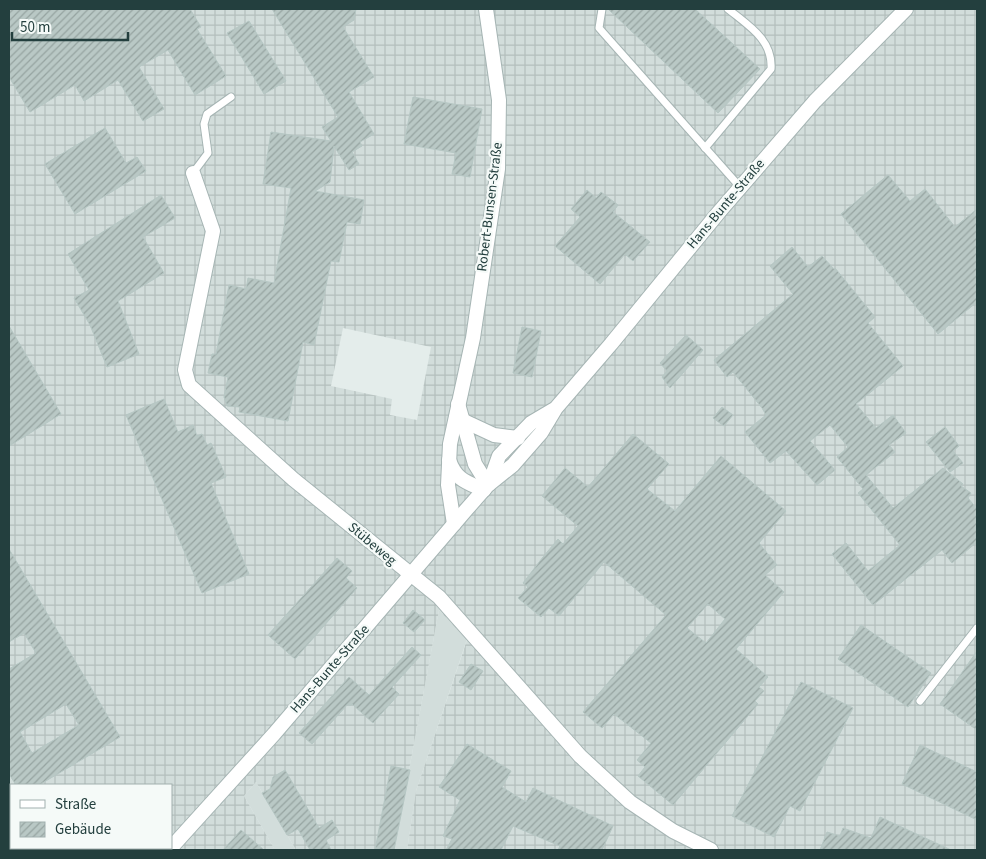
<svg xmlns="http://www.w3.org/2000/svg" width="986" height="859" font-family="'Source Sans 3',sans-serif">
<defs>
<pattern id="industrial-grid" width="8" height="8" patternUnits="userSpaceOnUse" patternTransform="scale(1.25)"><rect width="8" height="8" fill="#d2dddb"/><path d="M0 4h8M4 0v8" fill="none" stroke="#b4bfbd"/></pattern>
<pattern id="building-hatch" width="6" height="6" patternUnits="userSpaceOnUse" patternTransform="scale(1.25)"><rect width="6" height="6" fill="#b9c8c5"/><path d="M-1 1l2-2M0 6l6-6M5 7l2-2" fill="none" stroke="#96a4a1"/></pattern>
</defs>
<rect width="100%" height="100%" fill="#e4edeb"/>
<!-- built -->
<g fill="#d2dddb">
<path d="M439 610 467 639 416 791 407 850H394Z"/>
<path d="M256 782 296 850H275L244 796Z"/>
</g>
<!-- industrial -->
<path fill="url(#industrial-grid)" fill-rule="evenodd" d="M9 9H977V850H407L416 791 467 640 439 610 394 850H296L256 782 244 796 275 850H9ZM343 328 431 347 417 420 390 415 392 399 331 386ZM11 785H171V848H11Z"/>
<!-- building -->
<g fill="url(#building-hatch)" stroke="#b6c7c4" fill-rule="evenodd">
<path d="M9 9H190L201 27 197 29 226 76 195 95 168 50 139 67 164 109 143 121 118 80 84 101 75 85 30 112 9 77Z"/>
<path d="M272 9H356L354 20 343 27 374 77 349 92 374 134 360 142 362 146 352 152 359 164 349 170 334 146 330 182 315 191 364 200 360 224 347 222 339 262 331 261 314 345 303 342 288 421 239 412 240 407 227 406 224 397 228 377 208 373 212 354H216L229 285 246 289 248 278 274 283 291 188 263 184 271 132 331 141 322 127 338 117Z"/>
<path d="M608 9H695L760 69 718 113Z"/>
<path d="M249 21 286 81 264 94 227 33Z"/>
<path d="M413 97 482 109 470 177 452 174 456 153 404 144Z"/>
<path d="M105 128 126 163 137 157 146 171 75 214 45 164Z"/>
<path d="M888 175 910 201 925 189 955 227 977 209V302L938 334 841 214Z"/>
<path d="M587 190 596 198 601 192 618 205 613 212 650 242 633 261 625 254 600 284 555 246 580 217 571 209Z"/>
<path d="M161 195 175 218 143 237 164 273 118 301 139 354 107 367 90 325 74 298 89 290 68 254Z"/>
<path d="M792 247 808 267 822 256 834 269 835 268 875 317 868 323 903 366 856 404 876 428 893 415 906 433 889 445 895 452 866 475 893 508 943 468 963 484 961 486 971 493 968 498 977 509V542L952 563 942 550 873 605 832 554 846 543 868 571 900 545 858 493 863 489 837 457 848 447 830 425 810 441 835 470 817 485 786 451 770 463 745 432 766 415 762 408 733 372 727 377 714 360 793 294 770 266Z"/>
<path d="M9 326 61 414 9 446Z"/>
<path d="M522 327 541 331 532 377 513 373Z"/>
<path d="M686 335 703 350 670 388 662 377 667 371 660 363Z"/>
<path d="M164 399 178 432 193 425 197 436 202 434 207 445 211 443 226 477 211 483 249 574 202 593 126 415Z"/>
<path d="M722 407 733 415 724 426 713 418Z"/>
<path d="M945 427 959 446 953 451 963 463 950 472 926 442Z"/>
<path d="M633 434 669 464 647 489 675 511 721 456 786 511 759 543 777 565 765 575 784 592 736 649 768 677 759 687 764 691 755 701 758 704 673 805 638 776 645 767 637 760 651 743 614 714 602 728 583 712 666 615 604 562 559 616 549 608 541 617 518 598 528 587 523 583 543 557 558 539 563 544 578 526 542 496 565 468 588 487ZM708 604 725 619 706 643 687 628Z"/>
<path d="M9 549 120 737 39 785H16L9 774V669L36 653 24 633 9 642ZM66 704 79 725 32 753 20 732Z"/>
<path d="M337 558 352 571 346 578 357 588 295 659 268 635Z"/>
<path d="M413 610 425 620 414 632 403 623Z"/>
<path d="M861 625 931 673 908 707 838 659Z"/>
<path d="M412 647 421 655 392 687 399 694 373 723 352 704 350 706 348 704 312 744 299 733 349 677 369 695Z"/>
<path d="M977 651V730L940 704Z"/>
<path d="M471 664 483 671 471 690 459 682Z"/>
<path d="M801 682 853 708 800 811 790 806 774 837 732 816Z"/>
<path d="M467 744 511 771 502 787 526 802 533 788 613 826 602 850H558L560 846 513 826 501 850H446L452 839 443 836 460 800 439 787Z"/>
<path d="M920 745 977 772V820L902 784Z"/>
<path d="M391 766 410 770 394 850H375Z"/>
<path d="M285 770 319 828 332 820 339 832 326 840 331 850H310L298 829 287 835 262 793 270 789 273 777Z"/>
<path d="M880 817 951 850H820L827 832 840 836 843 828 871 838Z"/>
<path d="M241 830 264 850H223Z"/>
</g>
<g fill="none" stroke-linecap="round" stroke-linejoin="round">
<defs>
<g id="lane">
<path d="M602 9 599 28 740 187"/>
<path d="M705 148 771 69C773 40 749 26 728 9"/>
<path d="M193 173 208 153 204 124 207 114 231 97"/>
<path d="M920 701 977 628"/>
<path d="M9 825 11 829"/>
<path d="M22 848 24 850"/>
</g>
<g id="street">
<path d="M193 173 213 231 185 370 189 385 293 479 439 597 580 756 630 802 673 831 711 850"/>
<path d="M458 404 475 464 488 485"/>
<path d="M464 421 494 435 518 438"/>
<path d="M449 460C456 480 466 482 484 490"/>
<path d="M489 484 499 456 531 423 553 410"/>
<path d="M454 524 448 485 450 444 473 338 498 169 499 100 486 9"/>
<path d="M169 850 274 734 466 510 488 485 513 465 541 433 556 408 611 344 719 212 815 101 906 9"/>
</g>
</defs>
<!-- lane casing -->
<use href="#lane" stroke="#a6b5b4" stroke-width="9"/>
<!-- street casing -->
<use href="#street" stroke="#a6b5b4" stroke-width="16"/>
<!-- lane -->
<use href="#lane" stroke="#fff" stroke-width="7"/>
<!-- street -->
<use href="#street" stroke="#fff" stroke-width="14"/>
</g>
<g text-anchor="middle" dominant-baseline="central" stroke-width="4.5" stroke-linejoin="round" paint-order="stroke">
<!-- street labels -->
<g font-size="14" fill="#233f3e" stroke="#f5faf8">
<text transform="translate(726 204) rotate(-50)">Hans-Bunte-Straße</text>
<text transform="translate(490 207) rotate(-83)">Robert-Bunsen-Straße</text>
<text transform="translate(372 544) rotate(40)">Stübeweg</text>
<text transform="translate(330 669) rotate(-49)">Hans-Bunte-Straße</text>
</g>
</g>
<!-- border -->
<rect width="986" height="859" fill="none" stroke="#233f3e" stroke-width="20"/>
<!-- legend -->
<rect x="10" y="784" width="162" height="65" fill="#f5faf8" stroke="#a1afae"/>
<rect x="20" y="800" width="25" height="8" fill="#ffffff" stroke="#a1afae"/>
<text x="55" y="809" font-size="15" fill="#233f3e">Straße</text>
<rect x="20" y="822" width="25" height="15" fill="url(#building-hatch)" stroke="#a1afae"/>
<text x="55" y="834" font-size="15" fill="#233f3e">Gebäude</text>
<!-- scale -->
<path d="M12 32v8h116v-8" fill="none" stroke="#233f3e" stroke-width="2.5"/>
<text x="20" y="32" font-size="15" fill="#233f3e" stroke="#f5faf8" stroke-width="4" paint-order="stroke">50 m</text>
</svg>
